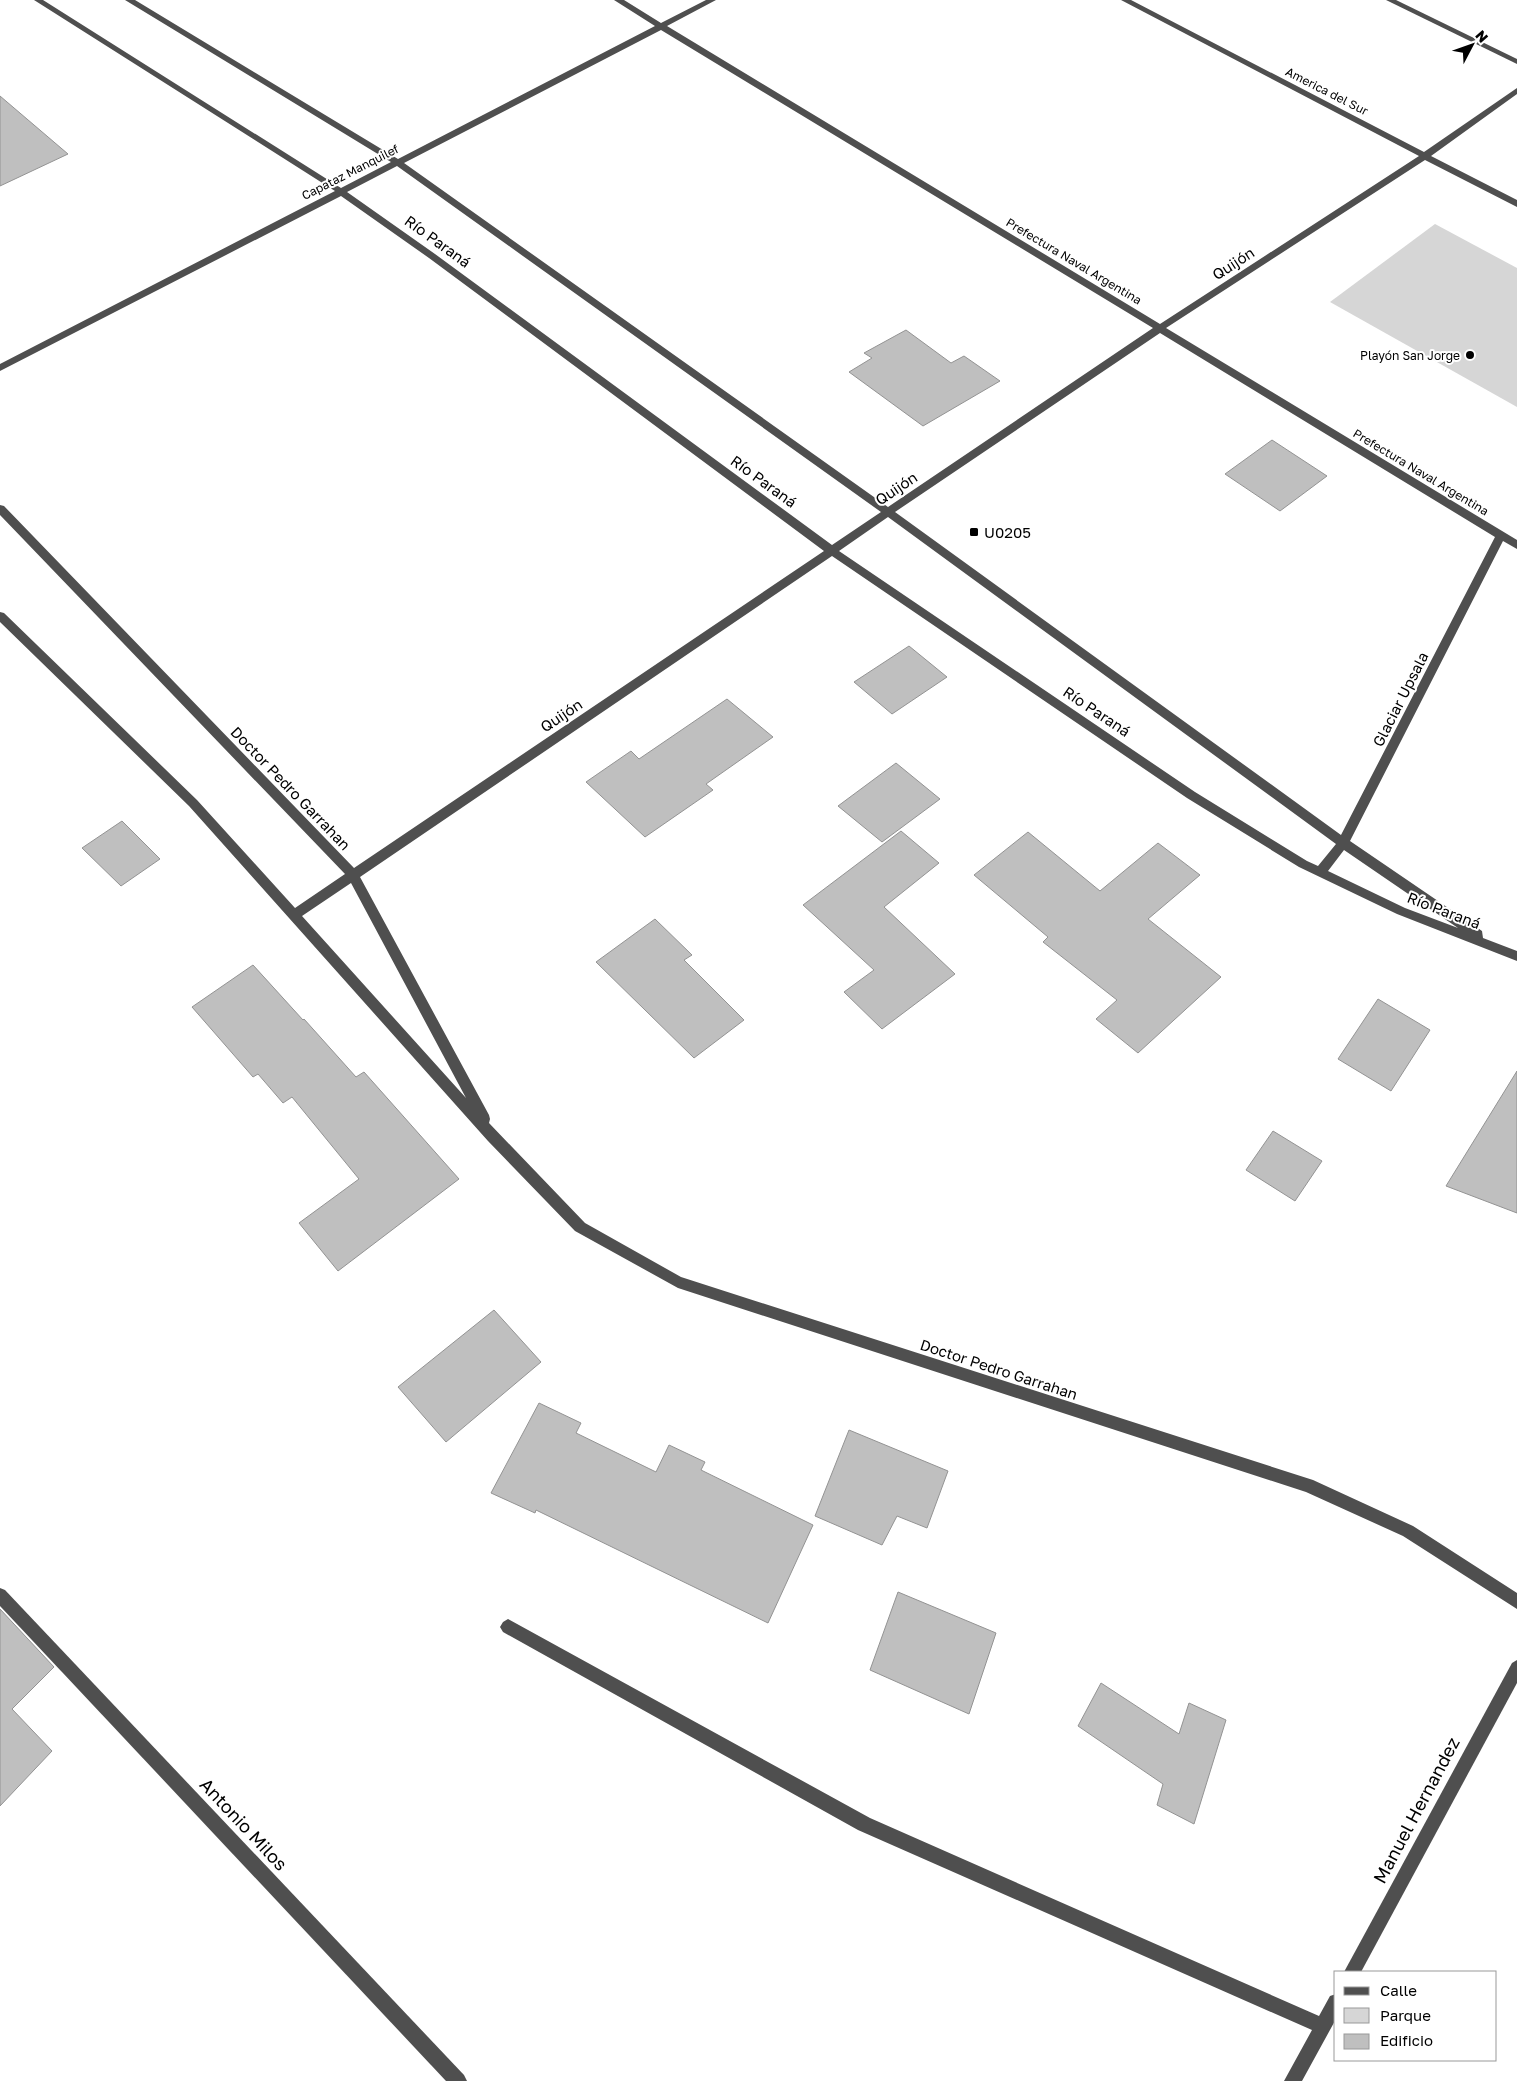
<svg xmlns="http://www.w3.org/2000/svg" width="1517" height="2081" font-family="'Golos Text',sans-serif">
<rect width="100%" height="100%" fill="#fff"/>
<!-- green -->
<path fill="#d6d6d6" d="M1435 224 1517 268V407L1330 302Z"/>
<!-- building -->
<g fill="#bfbfbf" stroke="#939393">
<path d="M0 96 68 154 0 186Z"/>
<path d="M906 330 951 363 964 356 1000 381 923 426 849 372 872 358 864 353Z"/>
<path d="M1272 440 1327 476 1280 511 1225 474Z"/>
<path d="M909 646 947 677 892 714 854 682Z"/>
<path d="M727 699 773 737 706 784 713 790 645 837 586 782 631 751 639 759Z"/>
<path d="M896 763 940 799 882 842 838 806Z"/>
<path d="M122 821 160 859 121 886 82 848Z"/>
<path d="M901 831 939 863 884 907 955 974 882 1029 844 992 874 970 803 905Z"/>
<path d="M1028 832 1100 891 1158 843 1200 875 1148 919 1221 977 1138 1053 1096 1019 1117 1000 1043 942 1048 937 974 875Z"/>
<path d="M655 919 692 955 684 960 744 1020 694 1058 596 962Z"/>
<path d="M253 965 303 1020 304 1019 356 1077 364 1072 459 1179 338 1271 299 1223 359 1179 292 1097 283 1103 258 1074 253 1077 192 1007Z"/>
<path d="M1378 999 1430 1030 1391 1091 1338 1059Z"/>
<path d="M1517 1071V1213L1446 1186Z"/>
<path d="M1273 1131 1322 1161 1295 1201 1246 1170Z"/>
<path d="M494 1310 541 1362 446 1442 398 1387Z"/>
<path d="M539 1403 581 1423 576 1433 656 1472 669 1445 705 1462 701 1470 813 1525 768 1623 536 1510 535 1513 491 1493Z"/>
<path d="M849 1430 948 1471 927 1528 897 1516 882 1545 815 1516Z"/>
<path d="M898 1592 996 1633 969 1714 870 1670Z"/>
<path d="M0 1609 54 1667 12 1709 52 1751 0 1806Z"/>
<path d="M1101 1683 1179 1734 1189 1703 1226 1720 1194 1824 1157 1805 1163 1784 1078 1726Z"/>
</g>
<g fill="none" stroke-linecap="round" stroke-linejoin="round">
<!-- minor -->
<g fill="#4f4f4f" fill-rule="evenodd">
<path d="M34 0H43L341 188 391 162 125 0H135L398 159 655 26 614 0H624L661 23 706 0H716L667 26 1160 324 1419 156 1121 0H1131L1424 152 1517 88V94L1431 156 1517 200V207L1425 160 1166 328 1517 540V549L1503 541 1350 841 1482 931 1483 938 1517 951V961L1397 914 1299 867 1187 798 832 556 360 877 489 1115 490 1119 489 1123 585 1223 681 1277 1313 1480 1413 1526 1517 1593V1609L1403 1536 1306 1492 678 1288 575 1231 488 1141 189 806 0 622V612L4 613 197 800 295 908 345 874 0 515V505L4 506 354 868 824 551 429 258 341 196 0 371V364L335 191ZM661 30 1153 328 888 507 404 163ZM397 166 881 512 832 545 435 254 347 192ZM1160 333 1495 537 1341 835 895 512ZM888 517 1336 844 1318 866 1307 861 1195 792 839 551ZM1344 850 1458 928 1405 908 1328 871ZM351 883 466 1098 302 916Z"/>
<path d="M1386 0H1396L1517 59V64Z"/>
<path d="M0 1588 5 1590 464 2075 467 2081H446L0 1606Z"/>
<path d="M508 1619 870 1818 1319 2016 1330 1996 1336 1994V2019L1302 2081H1284L1312 2030 858 1830 503 1632 500 1627 503 1622Z"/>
<path d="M1517 1660V1683L1361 1972H1344L1512 1663Z"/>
</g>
</g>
<!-- markers -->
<g fill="#000" stroke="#fff" stroke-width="2">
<circle cx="1470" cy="355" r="5"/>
<rect x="969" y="527" width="10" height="10" rx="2.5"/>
</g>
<g text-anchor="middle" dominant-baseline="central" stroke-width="4" stroke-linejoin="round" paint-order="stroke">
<!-- far-street labels -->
<g font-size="12" fill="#000" stroke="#fff">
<text transform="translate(1327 91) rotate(27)">America del Sur</text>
<text transform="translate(350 172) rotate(-27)">Capataz Manquilef</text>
<text transform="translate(1074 261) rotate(31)">Prefectura Naval Argentina</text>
<text transform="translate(1421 472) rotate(31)">Prefectura Naval Argentina</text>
</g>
<!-- far-poi labels -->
<g font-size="12" fill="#000" stroke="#fff" text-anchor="end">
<text x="1460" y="355">Playón San Jorge</text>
</g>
<!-- street labels -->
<g font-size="15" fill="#000" stroke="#fff">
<text transform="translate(438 241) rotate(36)">Río Paraná</text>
<text transform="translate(1233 263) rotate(-33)">Quijón</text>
<text transform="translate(764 481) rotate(36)">Río Paraná</text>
<text transform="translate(896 488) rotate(-34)">Quijón</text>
<text transform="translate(1400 699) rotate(-63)">Glaciar Upsala</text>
<text transform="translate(1097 711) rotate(34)">Río Paraná</text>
<text transform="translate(561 715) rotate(-34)">Quijón</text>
<text transform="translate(291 788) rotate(46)">Doctor Pedro Garrahan</text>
<text transform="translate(1444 910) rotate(21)">Río Paraná</text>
<text transform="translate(999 1369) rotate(18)">Doctor Pedro Garrahan</text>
</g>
<!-- poi labels -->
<g font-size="15" fill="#000" stroke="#fff" text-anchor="start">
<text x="984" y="532">U0205</text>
</g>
<!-- near-street labels -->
<g font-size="18" fill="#000" stroke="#fff">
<text transform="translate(1416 1810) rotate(-62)">Manuel Hernandez</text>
<text transform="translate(244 1824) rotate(47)">Antonio Milos</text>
</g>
</g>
<!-- legend -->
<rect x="1334" y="1971" width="162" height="90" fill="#ffffff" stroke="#999999"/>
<rect x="1344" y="1987" width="25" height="8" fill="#4f4f4f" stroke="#999999"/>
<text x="1380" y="1996" font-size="15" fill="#000000">Calle</text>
<rect x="1344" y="2008" width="25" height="15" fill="#d6d6d6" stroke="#999999"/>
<text x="1380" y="2021" font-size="15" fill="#000000">Parque</text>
<rect x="1344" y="2034" width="25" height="15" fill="#bfbfbf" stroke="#999999"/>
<text x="1380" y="2046" font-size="15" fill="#000000">Edificio</text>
<!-- north arrow -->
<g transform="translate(1472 45) rotate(49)" stroke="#ffffff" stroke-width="4" paint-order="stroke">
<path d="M0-4L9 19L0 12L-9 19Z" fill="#000000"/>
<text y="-8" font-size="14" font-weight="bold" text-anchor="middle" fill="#000000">N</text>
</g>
</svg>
